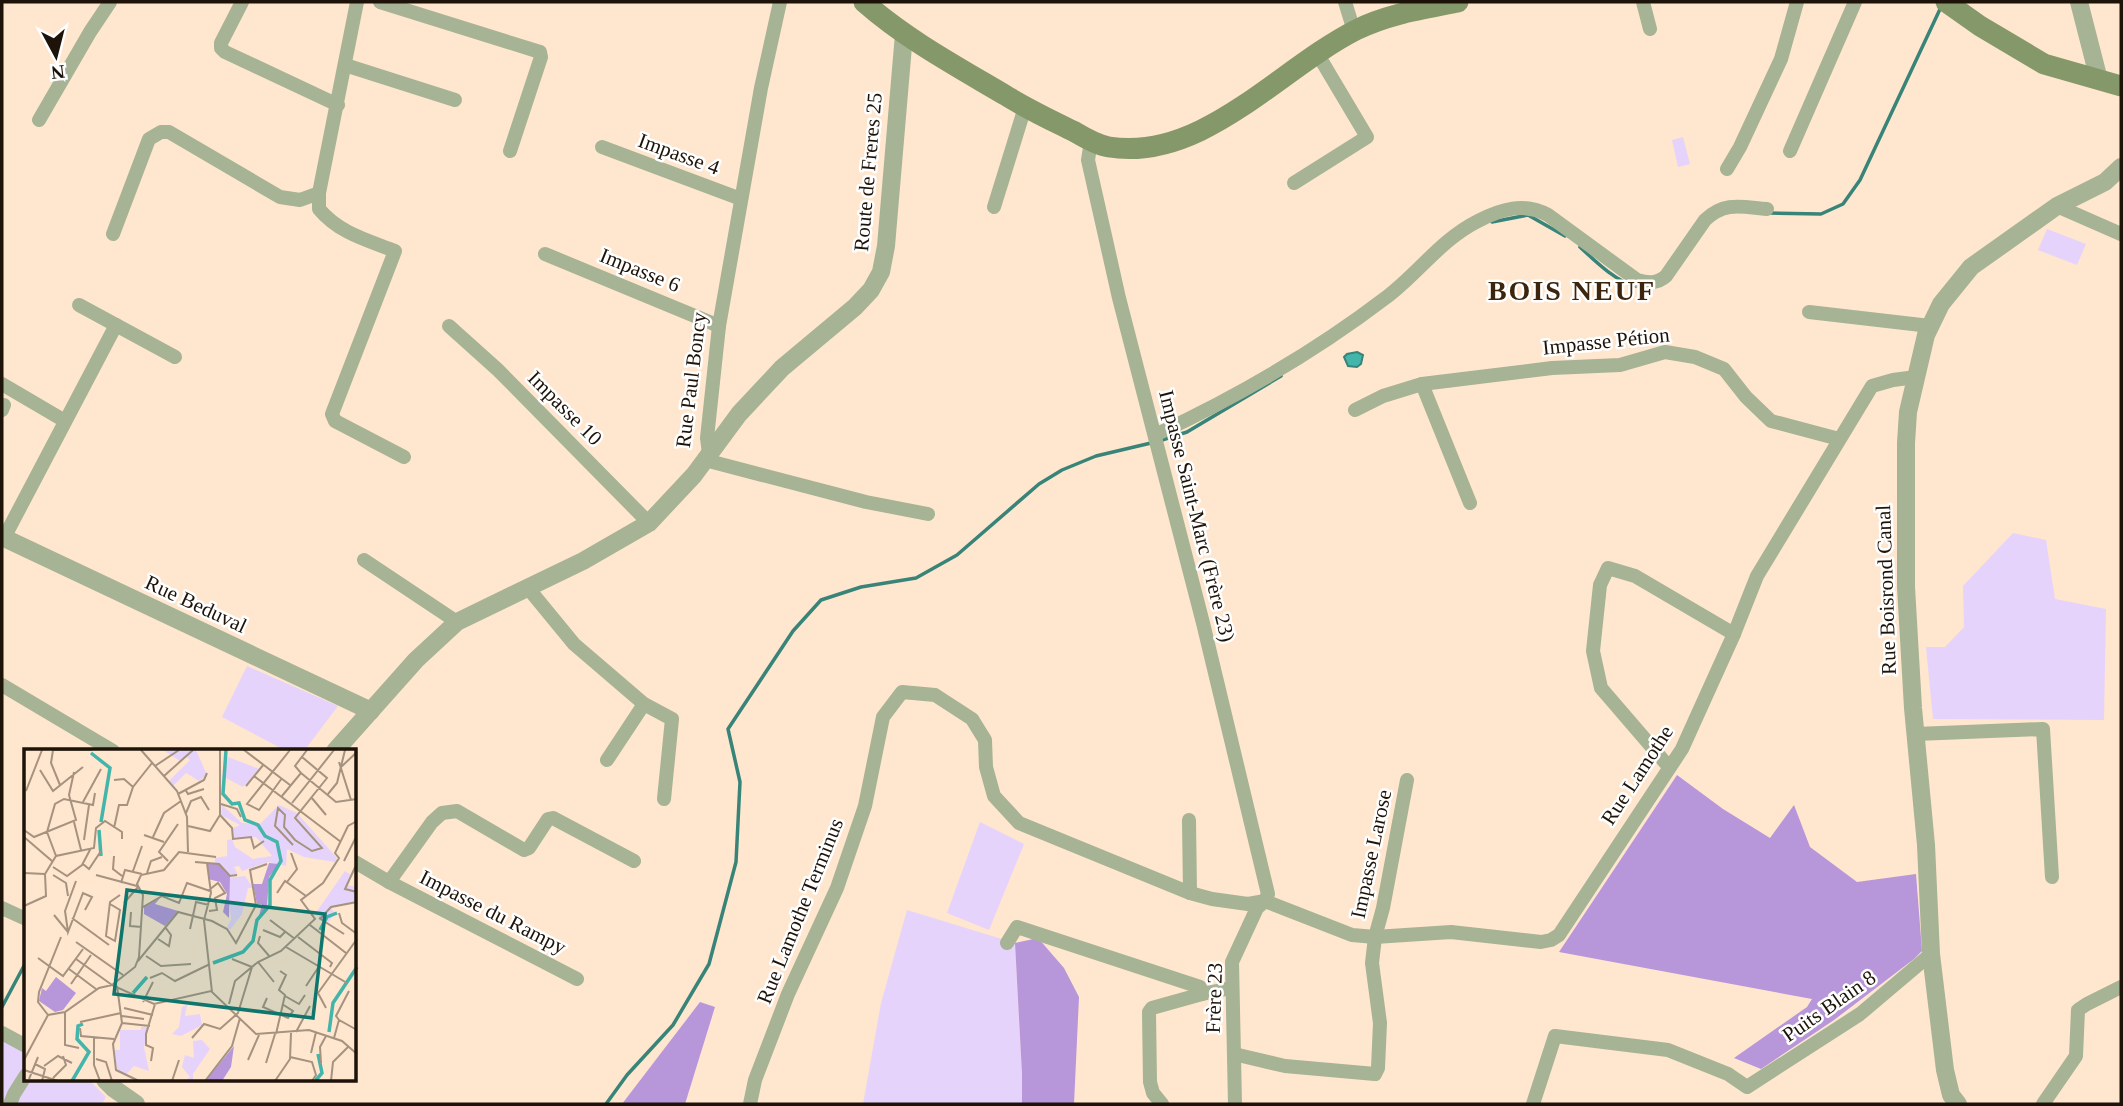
<svg xmlns="http://www.w3.org/2000/svg" width="2123" height="1106" font-family="'Times New Roman',serif">
<rect width="100%" height="100%" fill="#ffe6cf"/>
<!-- green -->
<g fill="#e6d3fc">
<path d="M1683 137 1690 164 1678 167 1672 140Z"/>
<path d="M2047 229 2086 244 2077 265 2038 250Z"/>
<path d="M2013 533 2046 540 2055 599 2106 609 2104 720 1933 719 1926 647H1945L1964 627 1963 586Z"/>
<path d="M247 666 338 706 304 751H286L222 717Z"/>
<path d="M980 822 1024 844 989 930 947 913Z"/>
<path d="M907 910 1015 943 1022 1074V1104H863L881 1003Z"/>
<path d="M2 1039 26 1052V1080H89L106 1097 102 1104H2Z"/>
</g>
<!-- forest -->
<g fill="#b796da">
<path d="M1677 775 1723 809 1770 838 1794 805 1810 847 1857 882 1916 874 1922 951 1914 959 1834 1020 1761 1069 1734 1058 1807 1007 1812 999 1559 952Z"/>
<path d="M1038 938 1064 968 1079 997 1074 1104H1022V1074L1015 943Z"/>
<path d="M700 1002 715 1007 685 1104H622Z"/>
</g>
<!-- water -->
<path fill="#44b5aa" stroke="#388479" stroke-width="2" d="M1357 352 1363 355 1361 364 1357 367 1348 366 1344 357 1347 354Z"/>
<g fill="none" stroke-linecap="round" stroke-linejoin="round">
<!-- stream -->
<g stroke="#388479" stroke-width="3.5">
<path d="M1769 213 1821 214 1843 204 1860 180 1941 7"/>
<path d="M1492 222 1528 215 1565 236"/>
<path d="M1580 247C1594 260 1616 282 1636 286"/>
<path d="M1159 441 1187 432 1281 376"/>
<path d="M2 1007 26 962"/>
<path d="M606 1104 627 1075 673 1025 709 964 736 862 740 782 728 729 793 631 821 600 861 587 916 578 957 555 1039 484 1062 470 1096 456 1151 443"/>
</g>
<!-- minor -->
<g stroke="#a6b394" stroke-width="14">
<path d="M242 2 221 43V48L225 52 338 105"/>
<path d="M357 2 319 193V209C339 233 367 240 395 251L332 414 335 421 404 457"/>
<path d="M380 2 540 52 541 57 510 151"/>
<path d="M1345 2 1354 31"/>
<path d="M1643 2 1650 29"/>
<path d="M345 65 455 100"/>
<path d="M39 120 90 32 110 2"/>
<path d="M1091 141 1088 160 1119 298 1203 623 1268 894 1265 901"/>
<path d="M602 147 741 199"/>
<path d="M1790 151 1855 2"/>
<path d="M1727 169 1740 147 1781 59 1797 2"/>
<path d="M1294 183 1367 137 1317 53"/>
<path d="M2057 206 2121 234"/>
<path d="M994 207 1025 107"/>
<path d="M113 234 149 139 161 132H169L280 197 300 200 319 193"/>
<path d="M545 254 719 326"/>
<path d="M79 305 175 357"/>
<path d="M1809 312 1930 326"/>
<path d="M449 326 498 370 649 523"/>
<path d="M2 384 65 421"/>
<path d="M1422 384 1470 503"/>
<path d="M2 410 4 405"/>
<path d="M1355 410 1383 396 1422 384 1552 368 1620 365 1665 352 1695 357 1724 369 1746 397 1771 421 1839 439"/>
<path d="M1155 435C1237 397 1316 351 1388 296 1419 272 1442 239 1478 221 1501 209 1524 202 1548 215L1637 280C1648 283 1657 284 1666 276L1705 220C1725 201 1742 207 1767 209"/>
<path d="M709 453 707 438 719 326 761 88 780 2"/>
<path d="M705 460 866 502 928 514"/>
<path d="M4 538 116 325"/>
<path d="M364 560 457 622"/>
<path d="M528 588 574 644 644 704 672 719 664 799"/>
<path d="M2 685 113 751"/>
<path d="M1916 734 2043 729 2052 877"/>
<path d="M607 760 644 704"/>
<path d="M1669 767 1601 688 1593 651 1600 585 1608 568 1635 576 1734 634"/>
<path d="M1189 820 1190 893"/>
<path d="M355 862 389 882 577 979"/>
<path d="M389 882 432 822 442 813 457 811 524 850 529 848 548 819 553 818 634 861"/>
<path d="M2 908 26 919"/>
<path d="M1007 943 1017 927 1200 987 1202 994"/>
<path d="M2 1033 26 1046"/>
<path d="M1234 1054 1285 1066 1375 1074 1378 1068 1380 1023 1372 963 1375 937 1383 908 1407 780"/>
<path d="M10 1104 14 1094 26 1075"/>
<path d="M750 1104 755 1080 788 994 837 888 865 806 883 717 902 692 935 695 972 719 985 740 986 767 994 796 1019 823 1190 893 1212 899 1248 904 1265 901 1352 935 1375 937 1451 932 1541 942 1551 940 1559 935 1682 749 1734 634 1757 576 1872 386 1893 380 1916 377"/>
<path d="M1162 1104 1153 1093 1150 1082 1149 1012 1152 1008 1202 994 1231 988"/>
<path d="M1235 1104 1232 962 1257 908 1265 901"/>
<path d="M1533 1104 1555 1036 1668 1050 1728 1074 1747 1087 1860 1014 1931 954"/>
<path d="M2043 1104 2076 1056 2078 1010 2087 1004 2121 987"/>
</g>
<!-- tertiary -->
<g stroke="#a6b394" stroke-width="18">
<path d="M2079 2 2099 80"/>
<path d="M2 537 371 711"/>
<path d="M335 751 416 660 457 622 583 561 649 523 694 475 739 414 782 368 855 307 871 290 881 272 886 246 904 34"/>
<path d="M105 1080 113 1088 136 1104"/>
<path d="M1958 1104 1951 1095 1945 1070 1931 954 1926 845 1913 708 1906 587V443L1908 412 1926 335 1941 304 1971 267 2057 206 2105 182 2121 167"/>
</g>
<!-- secondary -->
<g stroke="#859869" stroke-width="21">
<path d="M864 2C906 39 956 66 1005 95 1027 109 1051 120 1075 132 1085 138 1097 145 1109 147 1202 162 1279 69 1356 30 1388 14 1423 9 1458 2"/>
<path d="M1946 2 1980 26 2044 64 2121 86"/>
</g>
</g>
<g text-anchor="middle" dominant-baseline="central" stroke-width="5" stroke-linejoin="round" paint-order="stroke">
<!-- street labels -->
<g font-size="21" fill="#1d1308" stroke="#fff">
<text transform="translate(679 154) rotate(20)">Impasse 4</text>
<text transform="translate(868 172) rotate(-85)">Route de Freres 25</text>
<text transform="translate(640 270) rotate(22)">Impasse 6</text>
<text transform="translate(1606 341) rotate(-6)">Impasse Pétion</text>
<text transform="translate(691 380) rotate(-83)">Rue Paul Boncy</text>
<text transform="translate(565 408) rotate(45)">Impasse 10</text>
<text transform="translate(1197 516) rotate(76)">Impasse Saint-Marc (Frère 23)</text>
<text transform="translate(1886 590) rotate(-92)">Rue Boisrond Canal</text>
<text transform="translate(196 604) rotate(25)">Rue Beduval</text>
<text transform="translate(1637 775) rotate(-57)">Rue Lamothe</text>
<text transform="translate(1371 854) rotate(-78)">Impasse Larose</text>
<text transform="translate(800 911) rotate(-68)">Rue Lamothe Terminus</text>
<text transform="translate(493 912) rotate(27)">Impasse du Rampy</text>
<text transform="translate(1214 998) rotate(-88)">Frère 23</text>
<text transform="translate(1829 1006) rotate(-35)">Puits Blain 8</text>
</g>
<!-- district labels -->
<g font-size="28" font-weight="bold" letter-spacing="2" fill="#3c250c" stroke="#fff">
<text x="1572" y="290">BOIS NEUF</text>
</g>
</g>
<!-- overview -->
<g transform="translate(24 749)">
<rect width="332" height="332" fill="#ffe6cf"/>
<path d="M139 1H172L183 26 175 32 162 24 149 37 145 32 166 11 162 7 156 12ZM204 8 235 20 219 38 200 28ZM198 56 218 74 236 75 255 56 273 64 313 109 311 113 280 108 263 100 262 117 244 113 218 122 215 117 210 118 214 126H206L191 114V109L203 107V91L208 90 211 98 229 110 248 107 232 88 209 90V79L216 76 197 66ZM321 122 327 126 324 136 332 138V152L307 159 311 164 304 174 291 165ZM221 127 229 139H224L218 165 206 181 203 178 207 171 204 129ZM163 256 161 267 176 265 178 276 157 287 148 285 155 278 158 258ZM117 278H125L120 298 125 322 110 317 102 326 94 323 89 301H96V281H117ZM178 291 186 300 169 325V332H161L166 328 158 318 161 306 170 309 169 292Z" fill="#e6d3fc"/>
<path d="M184 114 196 115 206 126 205 169 199 163 203 145 196 133 184 130ZM245 114 255 115 245 128 243 158 235 167 238 155H233L229 135H238ZM136 149 131 155 154 162 141 177 120 165V158ZM32 228 52 244 39 261 31 263 15 252 18 239 22 242ZM210 297 207 318 198 332 182 331Z" fill="#b796da"/>
<path fill="none" stroke="#44b5aa" stroke-width="3.5" d="M67 4 86 19 77 73M75 81 77 107M296 181 303 168 313 164M189 214 219 203 229 192 233 171 246 156V131L257 112 253 93 241 87 234 76 221 71 215 54 208 55 199 45 202 1M109 244 123 228M305 283 309 254 333 218M292 331 298 324 294 305M48 332 65 303 53 290 54 277 59 275"/>
<path fill="none" stroke="#a5927f" stroke-width="2" d="M117 1 153 42 163 68 164 103M196 1V66M220 1 266 36M315 13 327 51M131 17 155 1M317 18 333 3M16 21 29 42 59 18M277 24 312 53 333 50M140 27 169 1M230 27 317 93M258 29 235 61 223 55 266 1M90 31 100 30 109 38M36 36 27 14 29 1H68M222 37 240 15M161 40 164 45 180 40M2 42 18 1M154 45 180 31 183 24M304 45 313 34 321 1M258 47 277 24 271 17 283 1M287 48 302 66M59 53 77 20M268 54 310 1M197 55 213 60 217 68M162 64 167 52 177 48 185 61M196 66 208 79 209 90 227 88 230 99 240 92M50 73 57 101M164 77 186 82 196 66M90 79 95 56H103L109 38 128 14M0 81 10 88 52 71 45 46 50 23M120 86 140 93M0 88 28 112M129 88 140 64 157 52M60 91 65 56M269 96 251 77 254 59 261 66 260 78 271 91 288 102 298 99 271 69 303 29 278 8M32 107 23 83 31 55 40 50 69 56 71 44M90 107 89 120 98 127M144 112 135 103 154 75M320 112 332 88M171 113 195 115 206 127 213 126M183 114 187 144 180 171 188 243M333 114 321 140 333 143M59 115 65 120 77 102M29 118 43 127 58 116 67 99M109 122 118 97M0 124 21 125M123 124 127 112 138 108M21 125 32 107 70 99 72 79 81 72 98 83V90M29 126 42 134 44 147M72 126 113 137M52 132 41 162 44 183 59 144 68 148 61 161M263 133 273 120 267 104M97 134 101 121 118 125M253 144 261 132 282 147M100 154 114 138M86 155 96 161 91 192 82 187 86 153 96 146M0 157 22 147 21 125M119 158 138 147 155 154 163 134 186 142M185 162 193 161 191 149 201 144 194 134 185 141M107 163 106 177 118 178M315 164 318 174 333 185M30 166 44 183M48 169 85 196M295 169 320 185M296 170 307 158 333 153M246 171 271 190M286 176 322 204M166 180 172 153 185 156M239 181 256 188 262 182M236 187 234 194 246 208M274 188 308 214 306 218M134 190 145 197 147 186 141 178M52 193 99 226M262 198 323 234M122 207 137 217 167 215M14 209 39 227 59 200M52 210 88 236M208 210 228 218M114 212 154 163 188 172 203 180 212 194 232 156 226 121 243 115M234 213 250 233M45 220 72 240M126 229 138 224 151 232 186 215M47 235 67 206M88 236 111 218 115 208 119 146 113 135 117 126 140 121 155 103 192 108M93 237 98 274 89 295 92 321 115 332M282 237 294 219M261 247 275 255 281 246M243 249 239 258 264 269 269 262 258 255M119 253 129 233M205 255 211 232 234 213 257 202 291 170 277 151 299 134 315 109 311 104 324 77 333 72M100 259 129 266M302 259 294 244 333 190M41 263V296L55 299M24 266 14 253 15 243 37 188M98 267 120 270M315 271 312 267 325 242M56 273 97 264M98 274 126 277M56 279 57 287 90 290M272 283 286 257M252 285 261 246 255 241 262 226 256 222M70 288V316L76 332M168 289 180 275 196 280 214 264 228 218M310 289 315 271 333 281M287 304 292 283M266 308 288 313 292 326 288 332M72 310 82 313 88 332M0 311 24 266 41 263 75 239 88 236 130 255 187 242 232 285 285 281 318 292 333 305M224 311 235 286M127 312 129 299 122 296V285L131 255M242 314 251 285M297 314 296 298 302 287M11 315 21 320 18 332M20 317 34 307 48 314M0 321 34 332M29 329 42 316 39 307M5 330 14 308M148 332 155 311M181 332 208 297 216 269M251 332 266 310 267 284M307 332 309 313 325 297"/>
<path fill="#0f766e" fill-opacity="0.15" stroke="#0f766e" stroke-width="3.5" d="M103 141 301 165 289 269 90 245Z"/>
<rect width="332" height="332" fill="none" stroke="#1d1308" stroke-width="3.5"/>
</g>
<!-- border -->
<rect width="2123" height="1106" fill="none" stroke="#1d1308" stroke-width="7"/>
<!-- north arrow -->
<g transform="translate(56 56) rotate(173)" stroke="#ffffff" stroke-width="5" paint-order="stroke">
<path d="M0-5L12 26L0 18L-12 26Z" fill="#1d1308"/>
<text y="-10" font-size="19" font-weight="bold" text-anchor="middle" fill="#1d1308">N</text>
</g>
</svg>
